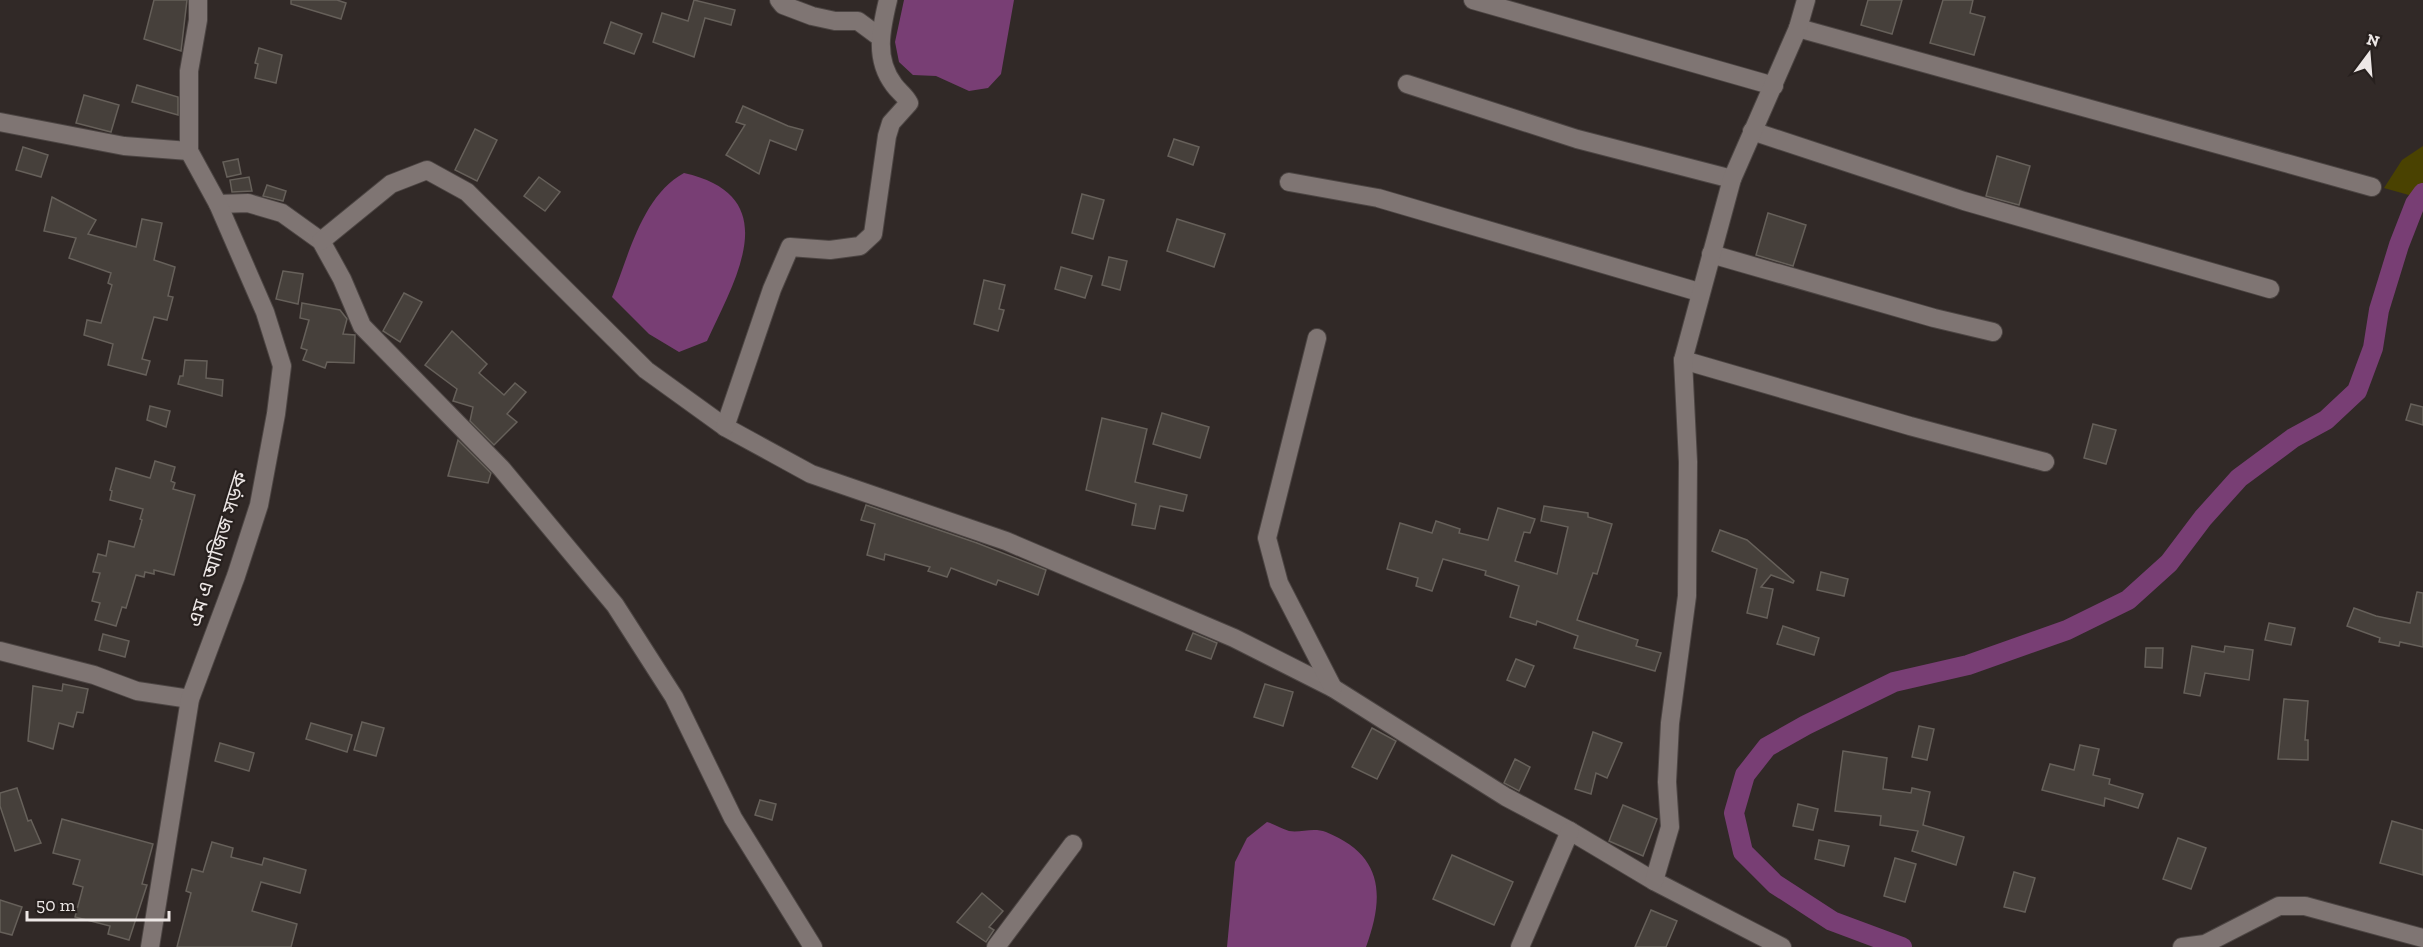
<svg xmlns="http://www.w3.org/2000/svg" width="2423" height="947" font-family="'Zilla Slab','Noto Sans Bengali',serif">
<rect width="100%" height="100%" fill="#312927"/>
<!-- green -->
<path fill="#4a4201" d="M2423 146V199L2384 188 2402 160Z"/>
<!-- water -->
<g fill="#783e74">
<path d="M904 0H1014L1001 74 988 88 969 91 936 76 913 75 899 62 895 42Z"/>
<path d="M684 173C786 196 736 278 707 341L679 352 649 334 612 297C629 255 642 196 684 173Z"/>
<path d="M1267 822C1274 824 1282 829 1289 831 1301 833 1313 827 1326 832 1383 855 1385 895 1366 947H1227L1235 862 1247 838Z"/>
</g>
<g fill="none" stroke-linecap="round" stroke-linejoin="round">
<!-- canal -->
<path stroke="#783e74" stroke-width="20" d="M1902 947 1832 921 1775 884 1743 852 1734 813 1745 775 1767 747 1806 725 1894 682 1968 665 2067 630 2128 600 2169 563 2203 518 2239 478 2293 438 2326 420 2357 391 2373 348 2379 310 2399 245 2415 204 2423 193"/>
</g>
<!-- building -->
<g fill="#46403b" stroke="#66605a" stroke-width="1.5">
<path d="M154 0H187L181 51 144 39Z"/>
<path d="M291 0H337L346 3 341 19 291 4Z"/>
<path d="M694 0 735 10 731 25 705 18 694 57 653 42 662 13 688 21Z"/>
<path d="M1868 0H1902L1892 34 1861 25Z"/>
<path d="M1943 0H1973L1970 13 1985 17 1974 55 1930 43Z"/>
<path d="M611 22 642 34 634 54 604 43Z"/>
<path d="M259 48 282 55 276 83 255 78 258 64 255 63Z"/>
<path d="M137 85 178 97V115L132 102Z"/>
<path d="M84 95 119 105 111 132 76 123Z"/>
<path d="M743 106 788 126 803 130 796 150 770 140 759 174 726 155 745 125 736 122Z"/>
<path d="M475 129 497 140 477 181 455 170Z"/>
<path d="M1174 139 1199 147 1193 165 1168 156Z"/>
<path d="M23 147 48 155 41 177 16 170Z"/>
<path d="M1997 156 2030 166 2019 205 1986 196Z"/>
<path d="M238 159 241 174 227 177 223 162Z"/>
<path d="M249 177 252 191 232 192 230 180Z"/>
<path d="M539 177 560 192 545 211 524 196Z"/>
<path d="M267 185 286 191 283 201 263 196Z"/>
<path d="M1082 194 1104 200 1093 239 1072 233Z"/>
<path d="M52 197 96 220 88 234 136 247 142 219 162 223 154 260 175 267 168 296 173 297 167 320 154 317 142 359 150 361 146 375 108 365 113 344 84 335 87 320 101 323 112 285 108 283 111 273 69 258 76 238 44 231Z"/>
<path d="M1768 213 1806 225 1793 266 1756 255Z"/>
<path d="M1177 219 1225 234 1214 267 1167 251Z"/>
<path d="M1109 257 1127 261 1120 290 1102 285Z"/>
<path d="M1061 267 1092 276 1085 298 1055 289Z"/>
<path d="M283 271 303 274 298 304 276 299Z"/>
<path d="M984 280 1005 285 999 309 1004 310 998 331 974 324Z"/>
<path d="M404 293 422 302 400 342 383 331Z"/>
<path d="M302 303 340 310 347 319 343 334 355 335 354 363 327 362 325 368 303 360 307 350 301 348 309 320 300 318Z"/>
<path d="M452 331 487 364 479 373 504 395 515 383 526 392 507 414 517 422 494 445 470 421 473 407 453 401 457 389 425 365Z"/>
<path d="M185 360 207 361 206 378 223 380 222 396 178 384 180 376H183Z"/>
<path d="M2411 404 2423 407V425L2406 420Z"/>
<path d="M150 406 170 411 166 427 147 420Z"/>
<path d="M1162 413 1209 427 1200 458 1153 444Z"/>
<path d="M1102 418 1147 429 1135 482 1187 495 1183 511 1160 506 1155 529 1132 525 1136 504 1086 490Z"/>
<path d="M2093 424 2116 430 2106 464 2084 458Z"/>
<path d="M458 440 491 473 488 483 448 476Z"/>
<path d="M155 461 175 467 171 481 175 483 173 489 195 495 174 575 154 570V574L145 572 144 577 136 575 126 608 122 607 116 626 95 620 100 603 92 601 100 573 93 572 98 554 106 556 109 541 134 547 142 520 140 519 143 509 110 500 112 491 110 490 116 468 150 478Z"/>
<path d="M866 505 977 543 1046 570 1038 595 998 580 996 585 951 568 947 577 928 571 930 567 885 554 884 560 867 555 875 524 861 520Z"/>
<path d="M1544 506 1588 513V517L1612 524 1597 574 1593 573 1577 620 1638 640 1636 646 1661 653 1655 671 1574 648 1578 636 1537 621 1536 625 1510 617 1519 586 1485 575 1486 571 1443 559 1432 591 1416 586 1418 578 1387 569 1400 523 1432 533 1436 521 1460 529 1459 533 1488 540 1498 508 1535 519 1530 533 1524 532 1515 561 1557 574 1568 527 1541 521Z"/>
<path d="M1720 530 1747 540 1794 581 1793 583 1771 575 1761 587 1773 589 1767 618 1747 613 1757 569 1712 551Z"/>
<path d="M1821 572 1848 579 1844 596 1817 590Z"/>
<path d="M2417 592 2423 593V647L2400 642 2399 646 2379 642 2380 638 2347 626 2354 608 2376 616 2410 623Z"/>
<path d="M2269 623 2295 628 2291 645 2265 640Z"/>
<path d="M1783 626 1819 638 1814 655 1777 644Z"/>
<path d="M1193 633 1217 643 1211 659 1186 650Z"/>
<path d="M103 634 129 641 125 657 99 650Z"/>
<path d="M2192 646 2224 652 2225 646 2253 650 2249 680 2205 673 2200 696 2184 693Z"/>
<path d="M2146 648H2163L2162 668 2145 667Z"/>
<path d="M1516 659 1534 666 1525 687 1507 680Z"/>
<path d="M63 684 88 689 83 713 77 712 73 727 59 723 53 749 28 741 33 686 62 691Z"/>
<path d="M1265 684 1293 692 1283 726 1254 717Z"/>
<path d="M2284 699 2308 701 2305 740H2308V760L2278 759Z"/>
<path d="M362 722 384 728 376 756 354 750Z"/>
<path d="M311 723 352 735 347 752 306 739Z"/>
<path d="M1919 726 1934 729 1927 760 1912 757Z"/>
<path d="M1372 728 1396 741 1377 779 1352 767Z"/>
<path d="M1593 732 1622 743 1607 778 1596 773 1591 794 1575 789Z"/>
<path d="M220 743 254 753 249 771 215 761Z"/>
<path d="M2080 745 2099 749 2093 775 2110 779 2109 784 2143 794 2138 808 2105 798 2104 806 2042 790 2050 764 2074 770Z"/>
<path d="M1843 751 1887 758 1883 789 1911 793 1912 788 1930 792 1923 825 1964 837 1956 865 1912 851 1918 831 1880 825 1881 816 1835 811Z"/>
<path d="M1515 759 1530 767 1519 791 1504 783Z"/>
<path d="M17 788 28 821 31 820 41 843 15 851 0 806V793Z"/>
<path d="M760 800 776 804 772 820 755 815Z"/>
<path d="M1798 804 1818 809 1813 830 1793 826Z"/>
<path d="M1623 805 1657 819 1643 856 1609 841Z"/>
<path d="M62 819 153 844 142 884 147 885 129 940 108 934 110 926 75 917 83 887 73 884 80 860 53 853Z"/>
<path d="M2392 821 2423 830V875L2380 863Z"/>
<path d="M2178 838 2206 848 2191 889 2163 879Z"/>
<path d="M1819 840 1849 846 1844 866 1815 859Z"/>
<path d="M212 842 233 848 231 857 262 865 264 858 306 870 300 893 261 882 252 911 297 924 291 947H177L191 893 186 891 192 869 203 872Z"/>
<path d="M1452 855 1513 882 1494 925 1433 899Z"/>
<path d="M1895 858 1916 864 1905 902 1884 896Z"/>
<path d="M2014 872 2035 878 2025 912 2004 907Z"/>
<path d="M982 893 1003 911 989 927 994 930 986 942 957 922Z"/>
<path d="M0 900 22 907 12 935 0 932Z"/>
<path d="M1651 910 1677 921 1666 947H1635Z"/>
</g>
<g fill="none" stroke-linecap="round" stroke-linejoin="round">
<defs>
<g id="street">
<path d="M779 0 783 5 812 16 835 21H858L881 38"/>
<path d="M1473 0 1774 86"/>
<path d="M1798 28 2372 187"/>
<path d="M1407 84 1577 139 1732 179"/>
<path d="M0 122 124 146 189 151"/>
<path d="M1752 131 1964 201 2270 289"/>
<path d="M1289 182 1378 198 1699 292"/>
<path d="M218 204 248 203 282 213 321 241 342 279 362 326 501 468 615 605 674 697 733 818 813 947"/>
<path d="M321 241 391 184 427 170 467 192 646 370 725 427 811 474 1006 541 1234 638 1333 688 1506 797 1570 831 1654 881 1782 947"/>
<path d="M1711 254 1934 318 1993 332"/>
<path d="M1317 338 1267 538 1279 583 1333 688"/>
<path d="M1683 360 1910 426 2045 462"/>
<path d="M725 427 772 289 790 247 830 250 860 246 873 234 887 136 891 123 909 103C905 95 899 92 894 85 874 59 881 29 888 0"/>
<path d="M0 651 94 675 137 691 190 699"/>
<path d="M1654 881 1670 827 1667 782 1670 723 1687 596 1688 462 1683 360 1732 179 1798 28 1806 0"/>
<path d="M150 947 190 699 236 576 259 505 276 414 282 366 265 312 218 204 189 151V71L198 20V0"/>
<path d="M996 947 1073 844"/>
<path d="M1520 947 1570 831"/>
<path d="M2182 947 2205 944 2279 906H2305L2423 938"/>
</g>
</defs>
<!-- street casing -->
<use href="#street" stroke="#4c4543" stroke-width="20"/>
<!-- street -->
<use href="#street" stroke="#7f7573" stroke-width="18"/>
</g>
<g text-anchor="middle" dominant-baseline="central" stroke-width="4.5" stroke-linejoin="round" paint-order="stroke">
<!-- street labels -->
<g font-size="20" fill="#ede7e6" stroke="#27201e">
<text transform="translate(217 549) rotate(-73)">এম এ আজিজ সড়ক</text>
</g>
</g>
<!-- north arrow -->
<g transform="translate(2369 54) rotate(16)" stroke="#27201e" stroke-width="4.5" paint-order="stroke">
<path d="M0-4.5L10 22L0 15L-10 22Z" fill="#ede7e6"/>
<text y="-9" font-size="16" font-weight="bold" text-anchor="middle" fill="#ede7e6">N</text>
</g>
<!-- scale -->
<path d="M27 911v9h142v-9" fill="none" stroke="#ede7e6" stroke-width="3"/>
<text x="36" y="911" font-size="18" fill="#ede7e6" stroke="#27201e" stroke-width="4.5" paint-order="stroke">50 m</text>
</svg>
